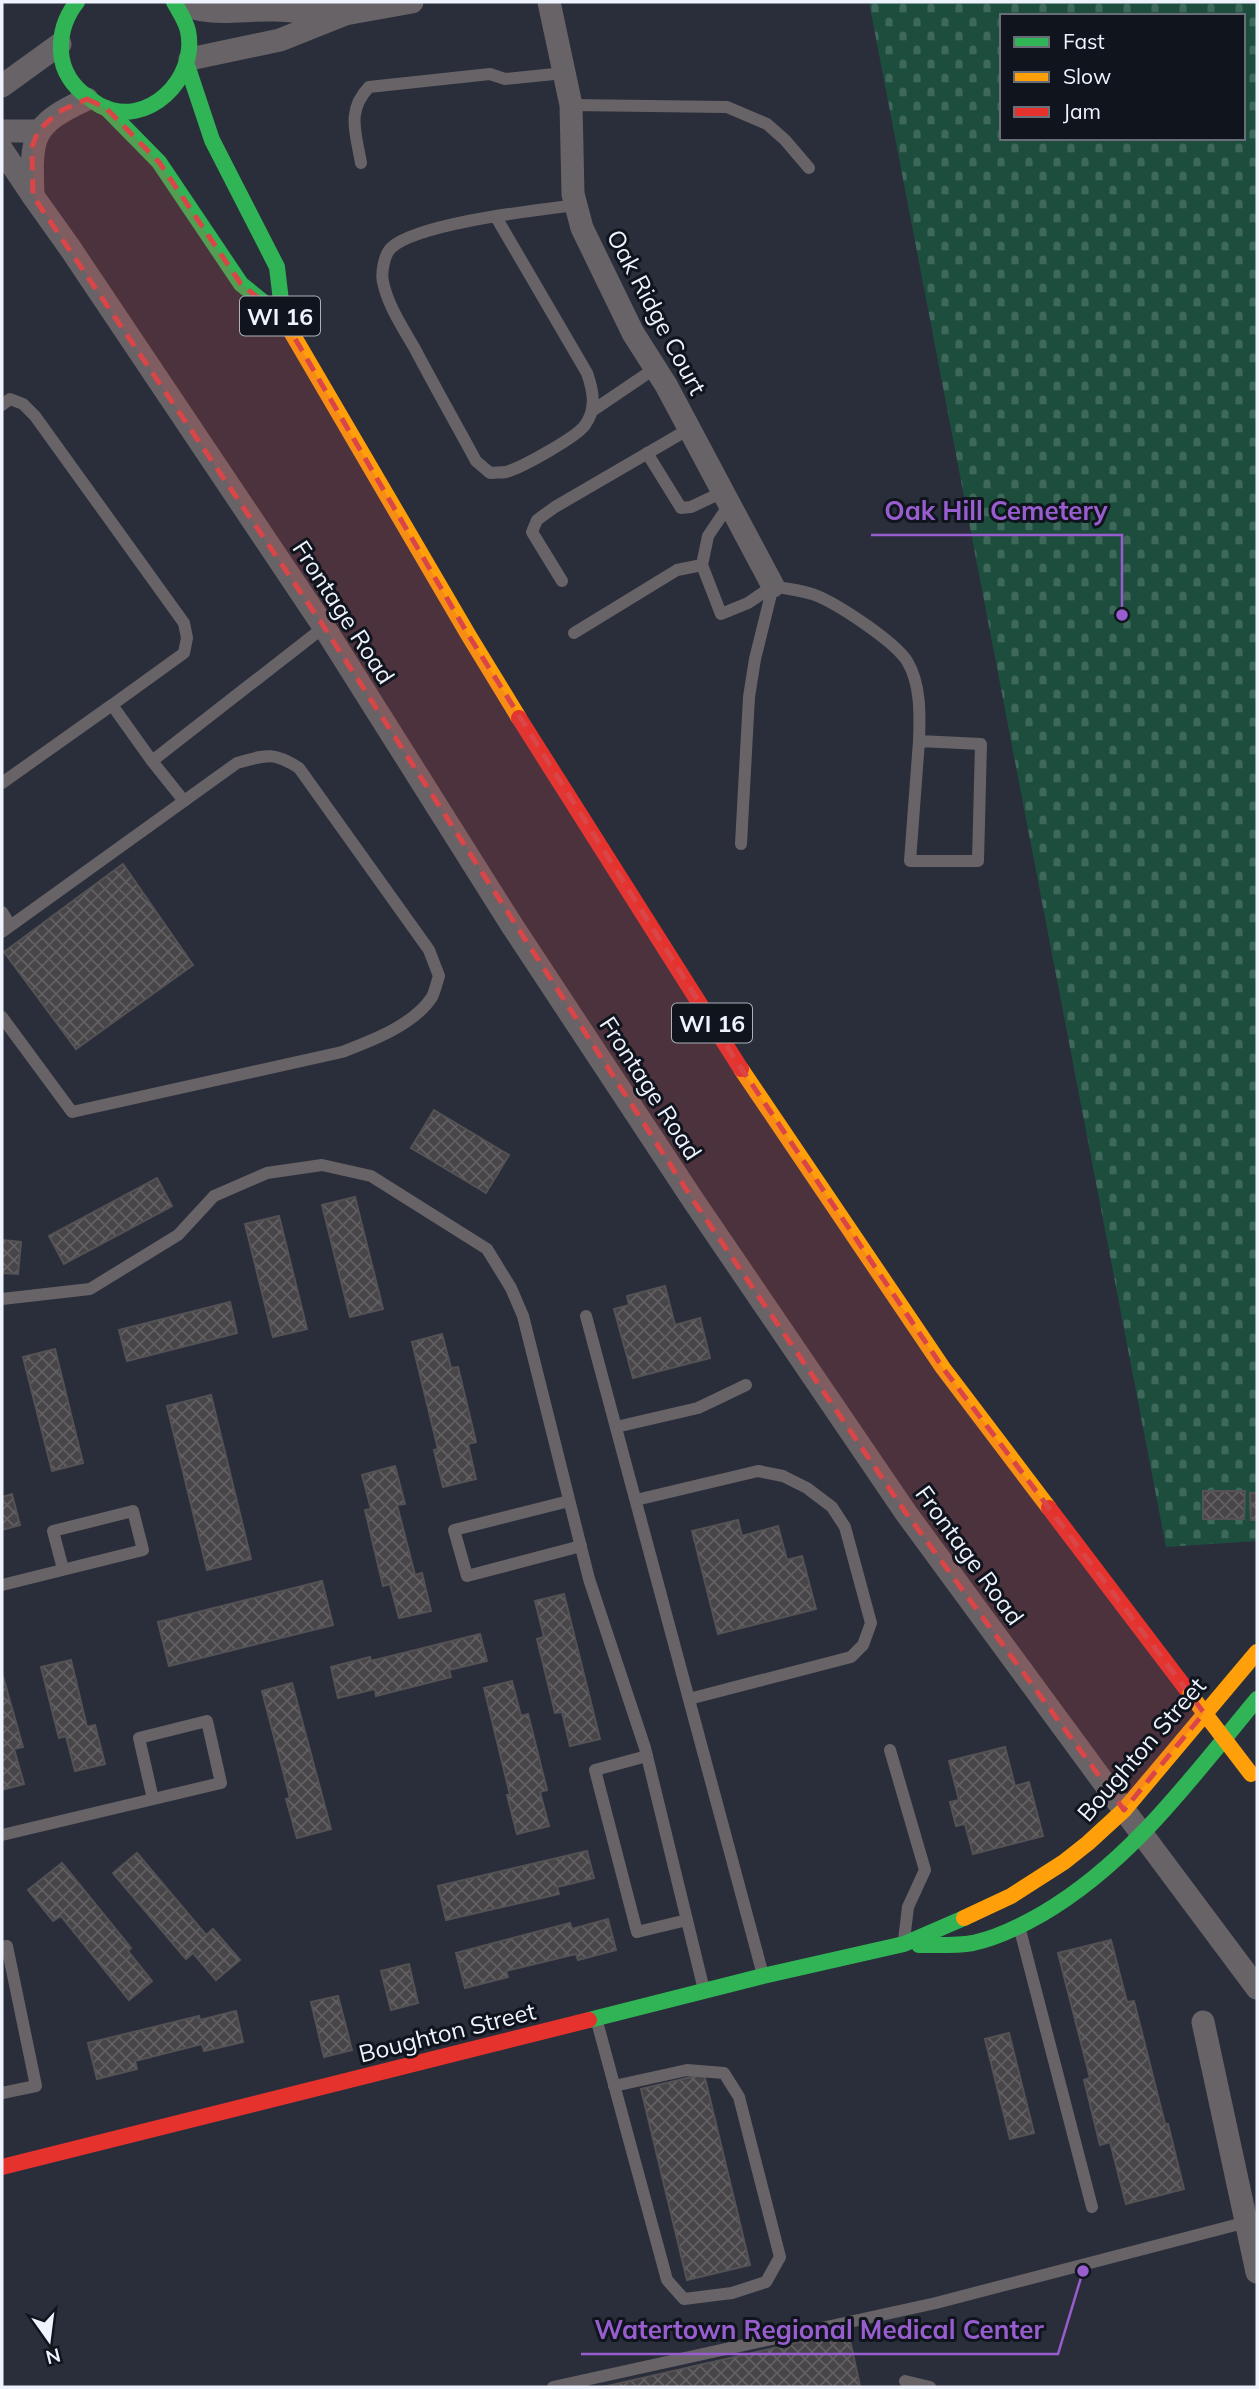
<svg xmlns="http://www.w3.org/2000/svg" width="1259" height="2389" font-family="Mulish,sans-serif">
<defs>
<pattern id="cemetery-stones" width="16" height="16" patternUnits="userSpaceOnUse" patternTransform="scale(1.75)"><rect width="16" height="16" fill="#1d4e3d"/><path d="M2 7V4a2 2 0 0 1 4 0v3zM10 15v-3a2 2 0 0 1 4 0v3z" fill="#3e685a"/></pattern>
<pattern id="building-cross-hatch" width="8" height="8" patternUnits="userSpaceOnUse" patternTransform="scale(1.75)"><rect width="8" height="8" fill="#474548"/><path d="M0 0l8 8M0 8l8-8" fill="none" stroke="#626063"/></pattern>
</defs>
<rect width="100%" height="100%" fill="#292e3a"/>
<!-- cemetery -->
<path fill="url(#cemetery-stones)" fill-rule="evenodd" d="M869 2H1257V1541L1166 1547ZM1002 16H1243V138H1002Z"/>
<!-- building -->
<g fill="url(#building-cross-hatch)" stroke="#545255" stroke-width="2">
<path d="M123 864 193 965 76 1049 4 952Z"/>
<path d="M434 1110 509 1155 486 1193 411 1148Z"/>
<path d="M157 1178 172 1206 64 1264 49 1236Z"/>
<path d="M355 1197 383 1309 350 1317 322 1205Z"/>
<path d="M279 1216 307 1329 273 1337 245 1224Z"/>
<path d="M2 1240 21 1242 18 1274 2 1273Z"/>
<path d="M665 1286 675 1325 700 1318 710 1358 633 1378 614 1309 629 1305 627 1296Z"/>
<path d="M230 1302 237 1333 127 1361 119 1330Z"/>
<path d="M442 1334 451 1368 458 1367 476 1442 468 1444 476 1479 443 1487 434 1450 438 1449 412 1342Z"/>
<path d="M55 1349 83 1463 52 1471 23 1357Z"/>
<path d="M211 1395 251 1559 207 1570 167 1406Z"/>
<path d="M395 1466 405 1504 397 1505 415 1575 422 1573 431 1611 399 1618 390 1584 383 1586 365 1510 371 1509 362 1475Z"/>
<path d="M1203 1491H1245L1244 1519H1203Z"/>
<path d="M1250 1493H1257V1520H1251Z"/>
<path d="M12 1494 20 1525 2 1530V1497Z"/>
<path d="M738 1520 742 1536 778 1526 787 1560 802 1556 816 1609 718 1634 692 1531Z"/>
<path d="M322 1581 333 1625 169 1666 158 1622Z"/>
<path d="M564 1594 600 1739 570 1746 562 1712 555 1713 537 1639 544 1637 535 1601Z"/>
<path d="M480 1634 487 1661 449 1670 451 1677 376 1696 375 1689 338 1698 331 1667 370 1657 371 1661Z"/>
<path d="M71 1660 87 1727 95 1725 105 1764 75 1771 66 1736 59 1738 41 1667Z"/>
<path d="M2 1673 23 1747 14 1749 24 1784 2 1790Z"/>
<path d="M512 1681 521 1716 528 1714 547 1790 540 1792 549 1826 517 1834 507 1795H510L484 1688Z"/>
<path d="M292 1683 331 1829 297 1838 286 1799 290 1798 262 1691Z"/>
<path d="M1005 1747 1015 1786 1029 1782 1043 1836 973 1854 965 1824 956 1826 950 1802 959 1800 949 1761Z"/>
<path d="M587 1851 594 1878 557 1887 559 1894 446 1920 438 1886Z"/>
<path d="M137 1853 206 1935 213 1929 240 1960 216 1980 193 1953 186 1959 113 1873Z"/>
<path d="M62 1863 131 1948 128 1951 152 1981 129 2000 61 1916 53 1921 28 1890Z"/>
<path d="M608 1919 616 1950 578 1960 576 1954 506 1971 508 1977 465 1988 456 1953 570 1923 572 1929Z"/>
<path d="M1111 1940 1127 2002 1134 2001 1165 2124H1168L1184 2189 1126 2204 1110 2142 1100 2145 1084 2080 1090 2078 1058 1953Z"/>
<path d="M409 1964 418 2003 391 2010 381 1971Z"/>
<path d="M338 1996 352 2050 324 2057 311 2002Z"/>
<path d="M236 2011 243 2042 204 2051 202 2044 135 2061 137 2069 97 2079 88 2043 199 2016 200 2020Z"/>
<path d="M1009 2033 1034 2133 1010 2139 985 2039Z"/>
<path d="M704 2074 750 2265 687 2280 641 2089Z"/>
<path d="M848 2331 860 2386 853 2387H603Z"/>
</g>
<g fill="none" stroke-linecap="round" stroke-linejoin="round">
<!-- lane -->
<g stroke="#686367" stroke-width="12">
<path d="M571 105 727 107 767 124 785 140 809 168"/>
<path d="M361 163C356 133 346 111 369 87L490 74 505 79 564 73"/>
<path d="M496 217 587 373C593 390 597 409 585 425 577 437 521 468 506 472 501 473 495 472 490 473L476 461C456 424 435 387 415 349 403 328 388 306 383 282 381 273 384 255 391 248 417 223 538 210 576 205"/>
<path d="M2 405 10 399 23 404 35 416 184 623 187 638 184 653 112 705 152 761 324 627"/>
<path d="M592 411 654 369"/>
<path d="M647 453 681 508 691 507 723 492"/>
<path d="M729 505 708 536 702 565 721 614 748 603 773 586C786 589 802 590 815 595 838 604 894 641 907 661 921 684 920 715 919 741L981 744 978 861H910L919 741"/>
<path d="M562 581 532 532 537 520 555 507 689 429"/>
<path d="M574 633 677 570 702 565"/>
<path d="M152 761 184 801"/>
<path d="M2 783 112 705"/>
<path d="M741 844 749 697 755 659 773 586"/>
<path d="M2 912 10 925"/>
<path d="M2 932 237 763C266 755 273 751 299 768L429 950 439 976C437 982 435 991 432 997 414 1025 371 1041 342 1052L72 1112 2 1017"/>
<path d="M2 1299 90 1289 178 1235 214 1196 267 1173 322 1165 371 1176 487 1249 511 1288 523 1316 589 1579 645 1748 704 1990"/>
<path d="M586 1316 763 1975"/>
<path d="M616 1427 698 1408 746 1385"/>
<path d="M636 1500 758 1471 783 1476 807 1488 832 1507 845 1527 871 1623 863 1645 851 1657 689 1699"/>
<path d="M569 1501 454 1530 467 1576 581 1546"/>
<path d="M2 1585 143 1550 133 1511 53 1531 63 1569"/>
<path d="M890 1750 925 1870 908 1907 904 1940"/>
<path d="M647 1756 595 1770 637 1932 687 1920"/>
<path d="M2 1835 221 1783 207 1721 139 1738 153 1799"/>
<path d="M1019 1926 1092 2207"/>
<path d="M2 1947 7 1946 36 2086 2 2093"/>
<path d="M596 2018 667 2280 684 2299 732 2293 766 2282 780 2257 739 2097 724 2073 687 2070 614 2086"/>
<path d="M905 2381 930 2387"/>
<path d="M553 2387 936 2303 1247 2222"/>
</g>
<!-- street -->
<g stroke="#686367" stroke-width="23">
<path d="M179 2C209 18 241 9 274 10 298 11 321 13 345 14L280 40 190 59"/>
<path d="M549 2 571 105 573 194 582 228 633 333 666 385 773 586"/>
<path d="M345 14 412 2"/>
<path d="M2 86 60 44"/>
<path d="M2 131H38"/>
<path d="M2 150 33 196C31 137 30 125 87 99"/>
<path d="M33 196 70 248 324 627 513 927 693 1200 906 1513 1124 1810 1257 1988"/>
<path d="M1203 2022 1257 2272"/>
</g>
<!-- fast -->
<g stroke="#30b455" stroke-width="16">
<path d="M77 2C65 17 60 33 61 52 62 71 73 87 88 97 92 100 97 104 101 106 147 129 198 79 188 31 186 21 179 11 174 2"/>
<path d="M106 108 159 162 241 284 283 318 277 267 212 140 188 68"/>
<path d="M919 1945C937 1945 955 1946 973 1943 997 1938 1021 1926 1042 1914 1131 1862 1192 1777 1257 1699"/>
<path d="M589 2020 763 1976 904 1944 964 1918"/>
</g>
<!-- slow -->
<g stroke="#ff9f0a" stroke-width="16">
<path d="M283 318 469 636 519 718"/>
<path d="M741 1069 943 1368 1049 1508"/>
<path d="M964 1918 1011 1896 1064 1862 1088 1843 1124 1810 1257 1652"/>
</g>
<!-- jam -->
<g stroke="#e5322d" stroke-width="16">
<path d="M519 718 741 1069"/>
<path d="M1049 1508 1190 1694"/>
<path d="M2 2167 589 2020"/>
</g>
<!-- slow-bridge -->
<path stroke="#ff9f0a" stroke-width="16" d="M1190 1694 1251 1774"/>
</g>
<!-- marked area -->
<path fill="#da4648" fill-opacity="0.2" stroke="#da4648" stroke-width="5" stroke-dasharray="14 9" stroke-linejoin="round" d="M87 99 106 108 159 162 241 284 283 318 469 636 735 1059 943 1368 1204 1713 1124 1810 906 1513 693 1200 324 627 33 196 32 147 38 131 58 112Z"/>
<g text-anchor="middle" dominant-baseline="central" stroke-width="6" stroke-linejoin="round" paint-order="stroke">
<!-- shield labels -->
<g fill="#10141d" stroke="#abb0ba" stroke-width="2">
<rect x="240" y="296.5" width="80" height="39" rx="5"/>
<rect x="672" y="1003.5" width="80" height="39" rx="5"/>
</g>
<g font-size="23" font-weight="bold" fill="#eef3fe">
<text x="280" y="316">WI 16</text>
<text x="712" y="1023">WI 16</text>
</g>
<!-- street labels -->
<g font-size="24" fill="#eef3fe" stroke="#10141d">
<text transform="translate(657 312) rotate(62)">Oak Ridge Court</text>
<text transform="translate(344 612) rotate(57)">Frontage Road</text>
<text transform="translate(651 1088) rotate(57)">Frontage Road</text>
<text transform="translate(970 1555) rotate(54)">Frontage Road</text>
<text transform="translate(1141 1749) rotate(-49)">Boughton Street</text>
<text transform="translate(447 2032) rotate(-14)">Boughton Street</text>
</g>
</g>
<!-- callouts -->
<path fill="none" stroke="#985ecf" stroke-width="2.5" d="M1122 615L1122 535H871M1083 2271L1058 2354H581"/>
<g fill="#985ecf" stroke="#10141d" stroke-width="2.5">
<circle cx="1122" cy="615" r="7"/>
<circle cx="1083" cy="2271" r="7"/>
</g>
<g font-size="26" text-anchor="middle" font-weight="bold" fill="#985ecf" stroke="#10141d" stroke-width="6" stroke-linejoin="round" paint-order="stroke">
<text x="996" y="520">Oak Hill Cemetery</text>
<text x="819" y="2339">Watertown Regional Medical Center</text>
</g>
<!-- border -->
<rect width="1259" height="2389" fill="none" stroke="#eef3fe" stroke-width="7"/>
<!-- legend -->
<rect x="1000" y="14" width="245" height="126" fill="#10141d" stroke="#696d77" stroke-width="2"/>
<rect x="1014" y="37" width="35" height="10" fill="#30b455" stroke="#696d77" stroke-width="2"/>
<text x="1063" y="49" font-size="21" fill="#eef3fe">Fast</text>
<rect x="1014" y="72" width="35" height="10" fill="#ff9f0a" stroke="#696d77" stroke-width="2"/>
<text x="1063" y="84" font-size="21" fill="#eef3fe">Slow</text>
<rect x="1014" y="107" width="35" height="10" fill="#e5322d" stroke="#696d77" stroke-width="2"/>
<text x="1063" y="119" font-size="21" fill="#eef3fe">Jam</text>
<!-- north arrow -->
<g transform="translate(49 2340) rotate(166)" stroke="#10141d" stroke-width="5" paint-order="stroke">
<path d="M0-5L12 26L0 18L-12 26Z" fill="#eef3fe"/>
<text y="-10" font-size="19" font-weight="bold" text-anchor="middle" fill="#eef3fe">N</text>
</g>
</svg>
